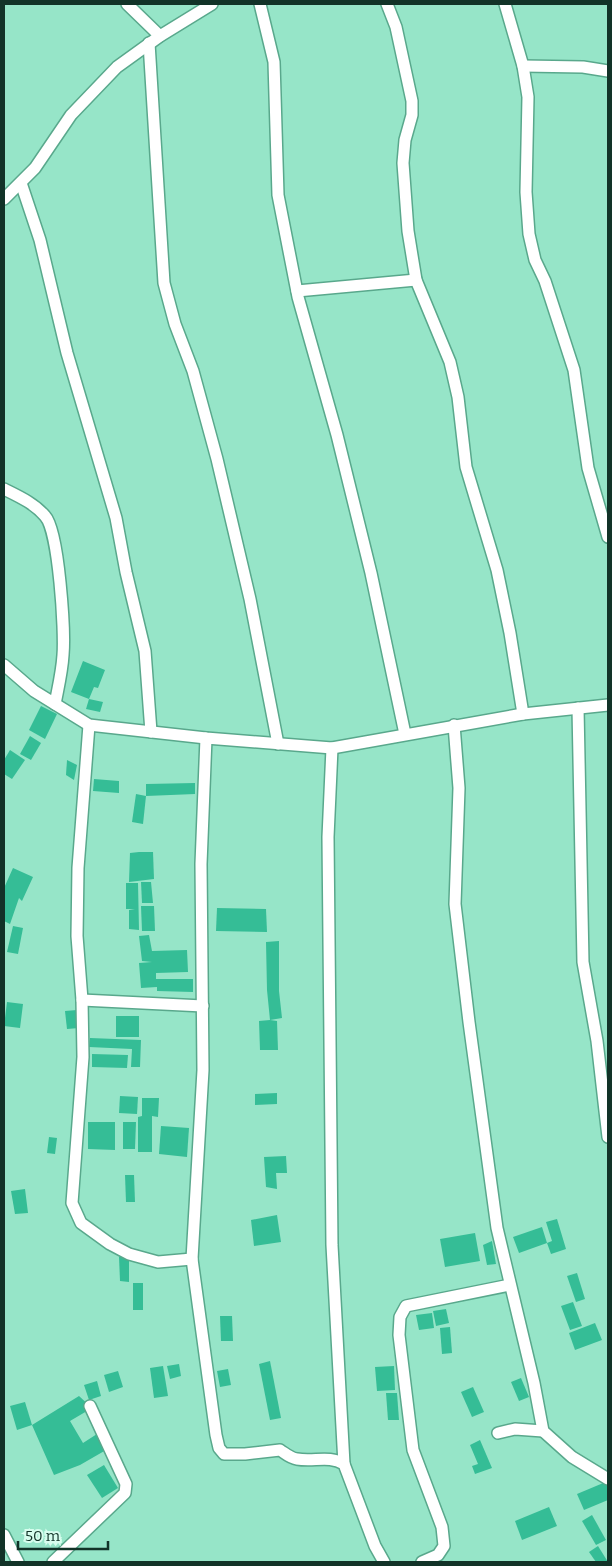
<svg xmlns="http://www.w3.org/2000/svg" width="612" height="1566" font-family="Bitter,serif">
<rect width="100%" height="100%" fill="#96e5c8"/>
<!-- building -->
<g fill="#35bd96">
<path d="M83 661 105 670 98 688 94 687 89 699 71 692Z"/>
<path d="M89 699 103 702 100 712 86 709Z"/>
<path d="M41 706 57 714 45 739 29 730Z"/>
<path d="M30 736 41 743 31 760 20 754Z"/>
<path d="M10 750 25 760 12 779 4 774V760Z"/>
<path d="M67 760 77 765 74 780 66 775Z"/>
<path d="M94 779 119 781V793L93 791Z"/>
<path d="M195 783V794L146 796V784Z"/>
<path d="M136 794 146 796 143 824 132 822Z"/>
<path d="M139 852H153L154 879 129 882 130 853Z"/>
<path d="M13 868 33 877 22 901 19 898 10 924 4 921V888Z"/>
<path d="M141 882H151L153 903H142Z"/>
<path d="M126 883H138L139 930 129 929V910L135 909H126Z"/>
<path d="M141 906H154L155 931H142Z"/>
<path d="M217 908 266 909 267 932 216 931Z"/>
<path d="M13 926 23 928 18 954 7 952Z"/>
<path d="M149 935 152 951 187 950 188 972 156 973V979H193V992L157 991V987L141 988 139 963 152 962 142 961 139 936Z"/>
<path d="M279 941V991L282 1018 270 1020 267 990 266 942Z"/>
<path d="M7 1002 23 1004 20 1028 4 1026Z"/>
<path d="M77 1010 79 1028 67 1029 65 1011Z"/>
<rect x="116" y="1016" width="23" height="21"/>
<path d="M270 1020 277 1021 278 1050H260L259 1021Z"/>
<path d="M90 1038 141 1040 140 1067H131L132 1049 89 1047Z"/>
<path d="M92 1054 128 1055 127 1068 92 1067Z"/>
<path d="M277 1093V1104L255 1105V1094Z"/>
<path d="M120 1096 138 1097 137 1114 119 1113Z"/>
<path d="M142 1098H159L158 1117 152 1116V1152H138V1117L142 1116Z"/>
<path d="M88 1122H115V1150L88 1149Z"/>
<path d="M123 1122H136L135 1149H123Z"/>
<path d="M161 1126 189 1128 187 1157 159 1154Z"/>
<path d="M49 1137 57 1138 55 1154 47 1153Z"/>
<path d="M286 1156 287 1173H276L277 1189 266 1187 264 1157Z"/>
<path d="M125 1175H134L135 1202H126Z"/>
<path d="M25 1189 28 1213 15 1214 11 1191Z"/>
<path d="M277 1215 281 1242 254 1246 251 1220Z"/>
<path d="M557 1219 566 1249 551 1254 547 1243 552 1241 546 1222Z"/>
<path d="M542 1227 547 1243 519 1253 513 1237Z"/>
<path d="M475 1233 480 1261 445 1267 440 1239Z"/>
<path d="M492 1241 496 1264 487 1265 483 1245Z"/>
<path d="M119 1257H129V1282L120 1281Z"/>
<path d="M577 1273 585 1299 576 1302 567 1276Z"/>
<rect x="133" y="1283" width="10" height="27"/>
<path d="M573 1302 582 1326 570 1330 561 1306Z"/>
<path d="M446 1309 449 1323 436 1326 433 1311Z"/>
<path d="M432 1313 434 1328 419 1330 416 1315Z"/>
<path d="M220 1316H232L233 1341H221Z"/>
<path d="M595 1323 602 1340 575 1350 569 1333Z"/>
<path d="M450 1327 452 1353 442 1354 440 1328Z"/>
<path d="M270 1361 281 1418 270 1420 259 1364Z"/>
<path d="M179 1364 181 1376 170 1379 167 1366Z"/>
<path d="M163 1366 168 1396 154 1398 150 1368Z"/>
<path d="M394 1366 395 1390 377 1391 375 1367Z"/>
<path d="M228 1369 231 1385 220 1387 217 1371Z"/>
<path d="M118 1371 123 1387 109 1392 104 1375Z"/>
<path d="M521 1378 529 1397 519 1401 511 1382Z"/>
<path d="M97 1381 101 1396 89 1400 84 1385Z"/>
<path d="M473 1387 484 1412 472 1417 461 1392Z"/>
<path d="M386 1393H397L399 1420H388Z"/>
<path d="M79 1396 92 1408 70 1421 83 1443 97 1434 106 1450 80 1465 54 1475 32 1425Z"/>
<path d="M25 1402 32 1425 17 1430 10 1406Z"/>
<path d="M480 1440 492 1468 475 1474 472 1466 478 1464 470 1445Z"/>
<path d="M104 1465 118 1488 102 1498 87 1475Z"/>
<path d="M608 1481V1500L584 1510 577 1494Z"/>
<path d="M549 1507 557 1526 522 1540 515 1521Z"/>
<path d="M592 1515 606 1540 596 1545 582 1521Z"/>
<path d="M598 1546 608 1562H596L589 1552Z"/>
</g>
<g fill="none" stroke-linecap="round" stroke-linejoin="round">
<defs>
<g id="minor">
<path d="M127 4 160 36"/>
<path d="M260 4 274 62 278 195 298 297 337 435 371 573 405 734"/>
<path d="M387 4 396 27 412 101V115L405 140 403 163 408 231 416 280 450 362 458 397 466 467 497 570 510 633 523 714"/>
<path d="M505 4 523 66 528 97 526 192 529 234 535 260 545 281 574 370 588 468 608 537"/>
<path d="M149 43 164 283 175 324 193 371 217 459 250 599 278 744"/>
<path d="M523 66 583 67 608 71"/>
<path d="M21 183 40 240 67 353 116 518 126 572 145 651 151 732"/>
<path d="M4 199 35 168 71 115 117 67 160 36 212 4"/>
<path d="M297 291 416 280"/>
<path d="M4 489C18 496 34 503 45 516 59 531 65 632 63 655 62 672 58 688 55 704"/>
<path d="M4 665 34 691 89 725 206 738 332 748 523 714 608 705"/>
<path d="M578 708 583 962 597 1041 608 1137"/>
<path d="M89 725 78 868 77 936 82 1000 83 1057 72 1203 81 1223 110 1244 129 1254 158 1262 192 1259"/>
<path d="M454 725 459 788 455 904 469 1022 497 1228 534 1383 543 1431 572 1457 608 1479"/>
<path d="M206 738 201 864 203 1070 192 1259 216 1435 219 1448 224 1454H245L280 1450C286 1454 290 1458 297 1459 314 1462 329 1455 344 1464L375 1546 384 1562"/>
<path d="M332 748 328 837 332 1245 344 1464"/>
<path d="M82 1000 203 1006"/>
<path d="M498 1433 515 1429 543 1431"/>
<path d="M4 1535 18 1562"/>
<path d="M53 1562 125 1493 126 1484 90 1406"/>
<path d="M422 1562 438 1555 444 1546 442 1527 413 1450 399 1335 400 1317 406 1306 510 1285"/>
</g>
</defs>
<!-- minor casing -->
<use href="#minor" stroke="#59a88c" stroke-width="14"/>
<!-- minor -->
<use href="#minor" stroke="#fff" stroke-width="11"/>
</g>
<!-- border -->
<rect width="612" height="1566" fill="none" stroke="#123328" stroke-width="10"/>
<!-- scale -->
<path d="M18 1541v8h90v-8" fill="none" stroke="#123328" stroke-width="2.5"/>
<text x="25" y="1541" font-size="15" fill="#123328" stroke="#d7fdee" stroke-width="4" paint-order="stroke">50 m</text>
</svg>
